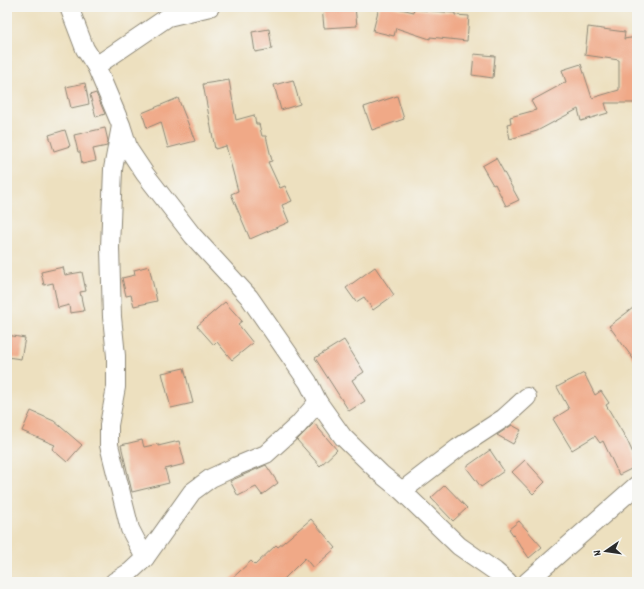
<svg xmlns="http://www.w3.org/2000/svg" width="644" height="589" font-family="Dekko,sans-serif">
<rect width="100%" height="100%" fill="#f6f6f2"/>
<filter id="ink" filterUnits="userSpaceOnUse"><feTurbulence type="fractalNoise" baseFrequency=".025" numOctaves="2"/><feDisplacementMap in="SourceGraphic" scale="8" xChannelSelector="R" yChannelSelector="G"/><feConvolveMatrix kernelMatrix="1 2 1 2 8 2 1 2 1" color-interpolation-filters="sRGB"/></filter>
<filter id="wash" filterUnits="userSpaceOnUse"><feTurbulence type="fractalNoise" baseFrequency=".012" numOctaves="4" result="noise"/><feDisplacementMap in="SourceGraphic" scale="16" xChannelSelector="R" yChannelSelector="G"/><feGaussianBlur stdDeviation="0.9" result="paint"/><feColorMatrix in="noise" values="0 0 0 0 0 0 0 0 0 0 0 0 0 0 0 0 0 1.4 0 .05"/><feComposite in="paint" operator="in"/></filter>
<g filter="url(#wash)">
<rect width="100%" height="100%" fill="#ede0bf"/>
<g id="blocks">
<!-- building -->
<g fill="#f0a987">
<path d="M322 7H355L357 26 324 28Z"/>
<path d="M379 7H392L414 12 413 9 455 13V15L469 16 467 41 430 37V39L396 28 394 36 373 31Z"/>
<path d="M588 27 625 32 624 39 637 37V103H605L608 113 581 121 578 109 537 131 510 139 507 124 511 123 510 117 536 110 531 101 566 82 562 70 581 64 592 98 619 90V60L585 55Z"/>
<path d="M269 29 272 49 255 52 252 32Z"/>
<path d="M474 54 495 56 493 78 472 75Z"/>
<path d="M229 80 236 120 254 115 256 124H259L262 136H266L272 161 268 162 280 188 285 186 292 201 282 205 289 222 250 239 231 194 238 191 226 146 215 149 203 84Z"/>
<path d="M293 80 300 104 281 110 274 85Z"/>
<path d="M85 83 89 104 71 108 66 87Z"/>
<path d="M96 93 105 114 96 117 90 95Z"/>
<path d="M397 96 404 119 372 130 364 107Z"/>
<path d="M178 98 195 141 168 148 161 122 147 128 142 113Z"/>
<path d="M105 128 108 141 107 146 93 149 96 161 82 164 80 152H78L74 135Z"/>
<path d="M65 130 70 146 54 151 49 135Z"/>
<path d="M496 158 519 200 506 206 495 184 493 185 482 166Z"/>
<path d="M149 266 157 301 134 306 131 295 126 296 122 278 135 275 134 270Z"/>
<path d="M63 267 65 275 82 272 86 291 80 292 84 311 70 313 69 305 58 308 53 283 44 285 41 272Z"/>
<path d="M375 267 394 295 373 310 364 297 356 302 346 288Z"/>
<path d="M225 302 242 321 238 324 253 343 232 360 217 342 214 345 197 326Z"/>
<path d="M637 305V364L609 326Z"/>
<path d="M7 335 25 338 21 359 7 357Z"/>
<path d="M344 340 364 372 352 380 365 401 349 411 315 358Z"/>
<path d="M184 368 193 403 171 408 162 373Z"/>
<path d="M584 373 595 395 601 391 609 403 606 405 627 440 637 462V466L619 475 603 441 600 443 595 436 572 450 553 419 569 409 557 387Z"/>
<path d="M31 411 54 421 82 445 67 462 52 449 55 445 22 431Z"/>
<path d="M314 423 337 450 320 466 297 440Z"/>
<path d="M512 425 521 430 513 444 497 435Z"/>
<path d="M142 440 144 447 158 444V446L179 441 185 464 165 469 169 483 132 492 121 445Z"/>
<path d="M490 450 504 471 481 487 466 467Z"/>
<path d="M525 460 545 482 533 494 512 472Z"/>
<path d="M266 465 278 483 262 495 256 487 238 496 230 481Z"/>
<path d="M445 485 467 508 453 521 431 498Z"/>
<path d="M311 519 336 548 313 568 305 558 281 582H228L251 561 255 565 276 545 278 547Z"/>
<path d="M519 521 542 547 529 558 509 529Z"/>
</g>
</g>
</g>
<g filter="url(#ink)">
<use href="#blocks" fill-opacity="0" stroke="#8c8675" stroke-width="1"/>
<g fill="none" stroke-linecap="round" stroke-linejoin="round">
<defs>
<g id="street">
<path d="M69 7 85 49 96 66 121 125 129 150 145 174 193 236 249 297 308 382 318 402 343 437 381 474 402 491 459 546 495 571 508 582"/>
<path d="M96 66 168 17 210 7"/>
<path d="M121 126 113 169 110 248 112 317 116 356V387L109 425V445L130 529 145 558"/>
<path d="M402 491 458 448 504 418 527 397"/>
<path d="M114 582 130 572 145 558 192 492 211 478 237 466 266 454 298 425 318 402"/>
<path d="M527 582 637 485"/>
</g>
</defs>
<!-- street casing -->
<use href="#street" stroke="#8c8675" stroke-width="20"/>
<!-- street -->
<use href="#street" stroke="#fff" stroke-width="18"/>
</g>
</g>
<!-- margin -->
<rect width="644" height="589" fill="none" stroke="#f6f6f2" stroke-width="24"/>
<!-- north arrow -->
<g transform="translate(606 551) rotate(257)" stroke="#f6f6f2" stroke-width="3" paint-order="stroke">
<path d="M0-3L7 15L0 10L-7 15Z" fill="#2b2b2b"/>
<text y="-6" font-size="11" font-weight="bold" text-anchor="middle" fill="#2b2b2b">N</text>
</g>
</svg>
